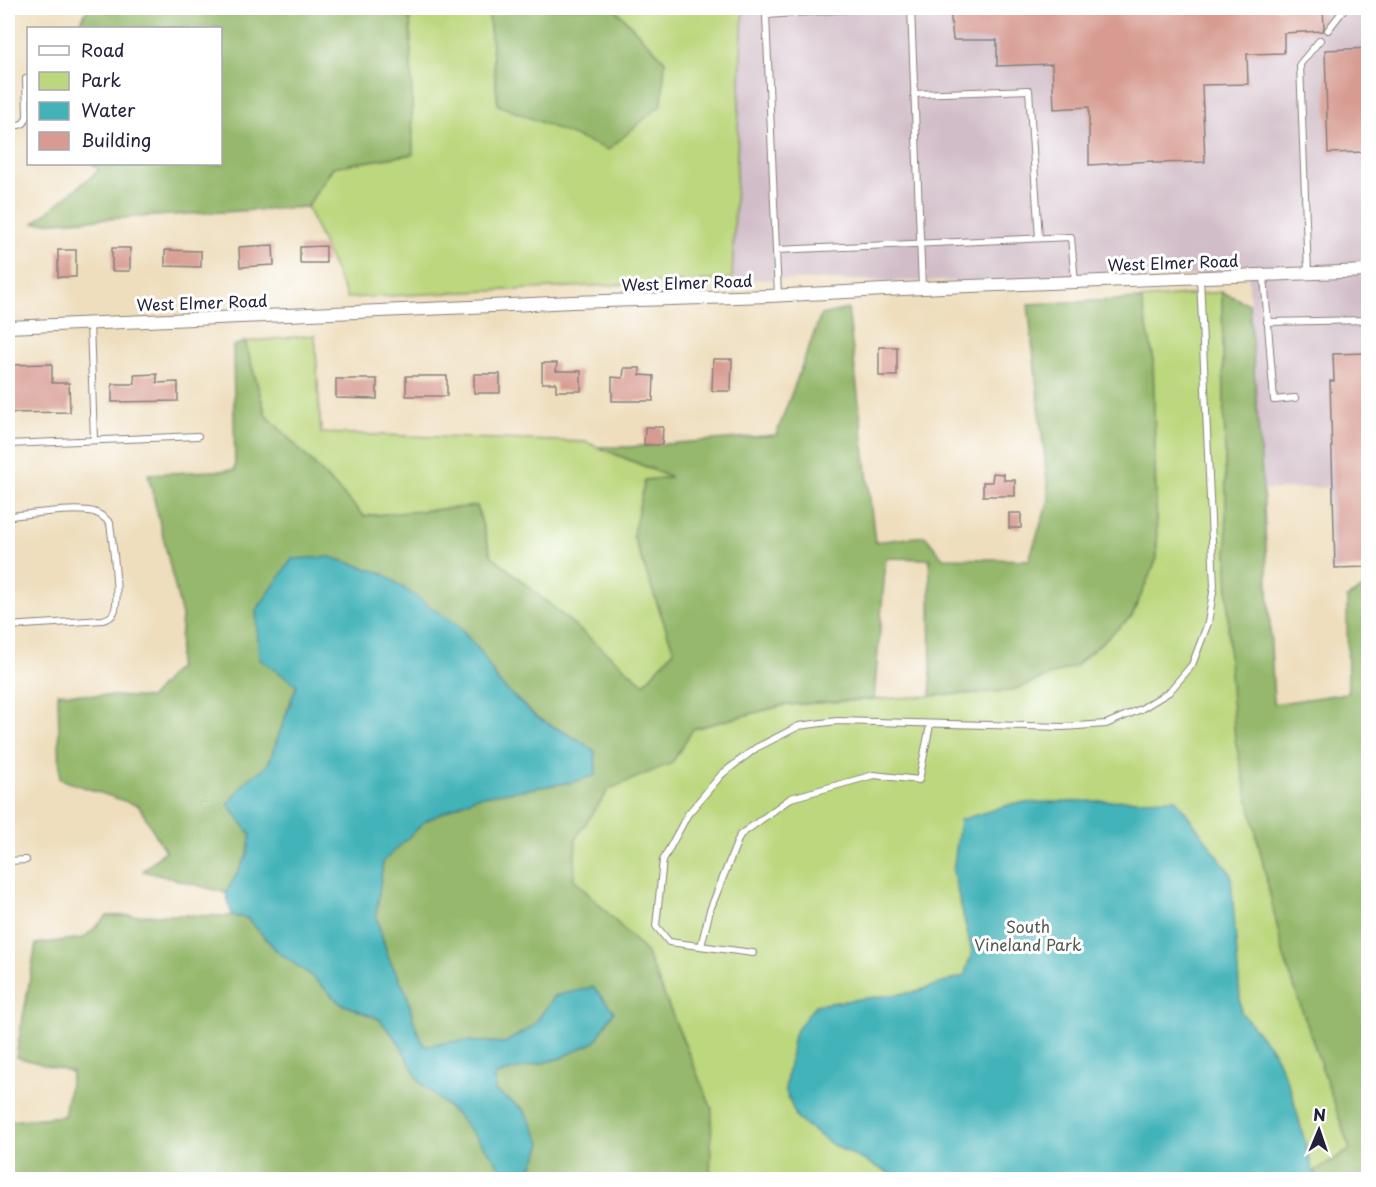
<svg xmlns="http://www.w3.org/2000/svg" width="1376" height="1187" font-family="'Playpen Sans',sans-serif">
<rect width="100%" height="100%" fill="#fff"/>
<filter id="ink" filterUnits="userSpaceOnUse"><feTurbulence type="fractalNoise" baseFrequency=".0167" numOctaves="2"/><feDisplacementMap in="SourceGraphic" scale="12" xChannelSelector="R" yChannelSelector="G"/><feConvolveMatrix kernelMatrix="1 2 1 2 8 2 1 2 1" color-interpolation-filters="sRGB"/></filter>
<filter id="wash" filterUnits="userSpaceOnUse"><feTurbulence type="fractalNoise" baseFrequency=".008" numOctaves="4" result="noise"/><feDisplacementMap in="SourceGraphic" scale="24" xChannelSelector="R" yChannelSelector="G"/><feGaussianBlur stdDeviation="1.35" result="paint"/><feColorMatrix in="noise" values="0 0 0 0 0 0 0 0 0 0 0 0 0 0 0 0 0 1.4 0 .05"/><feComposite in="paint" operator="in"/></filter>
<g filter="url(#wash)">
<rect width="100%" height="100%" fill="#eedebd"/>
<!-- industrial -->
<path fill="#d1bdc8" d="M743 8H1368V568L1331 570 1328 487 1263 490 1248 274 1026 282 732 279Z"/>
<!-- green -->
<g fill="#bcd77d" stroke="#6f7c5c" stroke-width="1.5">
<path d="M410 8H488L498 105 665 61 614 8H743L732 279 347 298 307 207 333 167 413 154Z"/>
<path d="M1222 292 1229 660 1367 1179H518L528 1176 383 862 693 729 785 705 1010 691 1157 558 1153 356 1141 299Z"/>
<path d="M315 335 321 433 586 442 672 478 633 535 674 651 644 684 491 555 477 506 364 516 266 415 245 342Z"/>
</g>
<!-- forest -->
<g fill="#95b86c" stroke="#5c6d54" stroke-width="1.5">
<path d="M88 8H410L413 154 333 167 307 207 34 223 99 170 92 164H220V28H77Z"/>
<path d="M488 8H614L665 61 662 104 608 150 498 105Z"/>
<path d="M1222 292 1249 304 1263 490 1274 704 1348 693 1347 598 1368 585V1179H1320L1313 1172 1350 1150 1284 957 1235 740 1229 660Z"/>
<path d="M1141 299 1153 356 1157 558 1132 616 1075 666 1010 691 931 696 930 559 886 558 874 699 785 705 693 729 672 763 609 789 576 838 574 879 646 952 712 1109 710 1179H518L528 1176 524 1110 495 1091V1075L561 1058 556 996 533 1026 505 1043 460 1041 424 1046 415 1025 406 992 388 957 376 916 383 862 425 821 476 797 573 782 595 752 582 742 536 717 499 683 481 652 259 658 297 684 268 765 245 782 251 835 247 856 226 893 143 871 165 851 139 806 60 779 58 693 150 698 178 667 182 616 148 474 235 470 233 346 245 342 266 415 364 516 477 506 491 555 644 684 674 651 633 535 645 480 671 477 598 447H629L776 435 821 315 848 309 875 542 925 536 943 558 1029 560 1049 499 1028 304Z"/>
<path d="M170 915 232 916 247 918 278 952 309 974 340 1003 379 1019 398 1041 420 1082 458 1116 494 1158 506 1179 8 1180V1121L64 1116 72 1072 16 1057 36 944 84 938 107 916Z"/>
</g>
<!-- water -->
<g fill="#43b3b9" stroke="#326a7a" stroke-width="1.5">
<path d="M330 557 382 573 458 626 481 652 499 683 536 717 582 742 595 752 596 775 573 782 476 797 425 821 383 862 376 916 388 957 406 992 415 1025 424 1046 460 1041 505 1043 533 1026 555 996 593 987 614 1011 595 1042 561 1058 495 1075V1091L524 1110 542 1144 528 1176 518 1179H506L494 1158 458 1116 420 1082 398 1041 379 1019 340 1003 309 974 278 952 247 918 232 916 226 893 247 856 251 835 228 804 245 782 268 765 297 685 259 659 256 611 292 559Z"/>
<path d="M1176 799 1231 874 1241 1012 1274 1052 1291 1090 1313 1172 1320 1179H901L833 1145 797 1119 785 1089 794 1034 815 1005 914 992 964 976 972 952 953 872 960 820 1015 803Z"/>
</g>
<g id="blocks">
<!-- building -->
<g fill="#d79b91">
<path d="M950 8H1323L1324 27 1323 31 1284 33V53L1247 54 1248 84 1202 85 1205 162 1153 163V161L1089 165V107L1054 109 1052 64 997 66V40H953Z"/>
<path d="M1368 48V152L1328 153 1325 50Z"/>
<path d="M273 245 274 265 240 267 239 247Z"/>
<path d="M326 246V263H300V247Z"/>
<rect x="112" y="248" width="18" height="23"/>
<rect x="58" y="250" width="18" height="27"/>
<path d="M165 250 201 251V267L165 266Z"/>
<rect x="879" y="347" width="18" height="29"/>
<path d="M1368 353V567L1335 568 1330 381H1334L1333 354Z"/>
<path d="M713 359H732L731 391H712Z"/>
<path d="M542 363H557L556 371H581V391H556V383H542Z"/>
<path d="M52 364V383H69L70 412 8 413V365Z"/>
<path d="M624 368H640V375L654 376 653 401H612V377L623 378Z"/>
<path d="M157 374V383L178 382V401L112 402V384H135L134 375Z"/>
<rect x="474" y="374" width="26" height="19"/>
<rect x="406" y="376" width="41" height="20"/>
<path d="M336 379H377V399L336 398Z"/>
<path d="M645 427H663L662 445H644Z"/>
<path d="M993 473 1004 474V480H1015V496H983V482H992Z"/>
<rect x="1009" y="513" width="12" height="15"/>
</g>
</g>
</g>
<g filter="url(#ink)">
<use href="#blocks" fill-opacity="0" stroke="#88807c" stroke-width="1.5"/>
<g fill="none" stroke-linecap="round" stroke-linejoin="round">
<defs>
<g id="lane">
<path d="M911 8 922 288"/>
<path d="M1328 30 1345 8"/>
<path d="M914 94 1029 90 1039 238"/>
<path d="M8 125H19L24 123 27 117 26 79"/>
<path d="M776 250 1071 237 1075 282"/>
<path d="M1308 274 1300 64 1320 40"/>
<path d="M1264 276 1274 400 1295 398"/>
<path d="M778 296 766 15 866 8"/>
<path d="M1267 322 1368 320"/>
<path d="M90 323 94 440"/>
<path d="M8 444 198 436"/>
<path d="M8 518 11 516C32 514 75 507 94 512 100 514 105 518 110 523 112 541 121 598 114 612 112 617 109 618 103 620L8 626"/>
<path d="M8 861 26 860"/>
<path d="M701 946 710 910 740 835 791 798 874 775 919 780 930 725"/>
<path d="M753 953 669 942 656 926 663 860 688 814 722 774 756 748 799 726 837 721 1063 727 1106 724 1141 709 1169 692 1192 665 1208 623 1214 586 1200 278"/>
</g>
<path id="street" d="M8 327 471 307 572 302 769 296 942 287 1368 271"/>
</defs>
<!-- lane casing -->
<use href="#lane" stroke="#88807c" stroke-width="8"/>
<!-- street casing -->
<use href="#street" stroke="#88807c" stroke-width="14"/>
<!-- lane -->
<use href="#lane" stroke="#fff" stroke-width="6"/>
<!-- street -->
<use href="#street" stroke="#fff" stroke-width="12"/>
</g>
</g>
<g text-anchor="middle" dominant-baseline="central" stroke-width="6" stroke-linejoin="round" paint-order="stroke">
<!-- street labels -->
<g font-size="16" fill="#22223b" stroke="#fff">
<text transform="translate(1173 262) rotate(-2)">West Elmer Road</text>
<text transform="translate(687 282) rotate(-2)">West Elmer Road</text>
<text transform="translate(202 302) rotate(-2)">West Elmer Road</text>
</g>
<!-- park labels -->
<g font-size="16" fill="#50584f" stroke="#fff">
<text x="1028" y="926">South<tspan x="1028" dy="18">Vineland Park</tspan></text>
</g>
</g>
<!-- margin -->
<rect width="1376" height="1187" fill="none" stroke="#fff" stroke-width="30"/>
<!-- legend -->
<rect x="27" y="27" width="195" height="138" fill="#ffffff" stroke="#a7a7b1" stroke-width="1.5"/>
<rect x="39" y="46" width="30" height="9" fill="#ffffff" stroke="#a7a7b1" stroke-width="1.5"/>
<text x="81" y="57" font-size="18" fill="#22223b">Road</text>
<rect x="39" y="72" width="30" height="18" fill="#bcd77d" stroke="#a7a7b1" stroke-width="1.5"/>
<text x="81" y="87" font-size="18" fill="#22223b">Park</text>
<rect x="39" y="102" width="30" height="18" fill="#43b3b9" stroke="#a7a7b1" stroke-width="1.5"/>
<text x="81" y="117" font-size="18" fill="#22223b">Water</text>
<rect x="39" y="132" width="30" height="18" fill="#d79b91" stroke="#a7a7b1" stroke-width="1.5"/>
<text x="81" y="147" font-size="18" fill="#22223b">Building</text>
<!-- north arrow -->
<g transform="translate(1319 1130) rotate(2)" stroke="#ffffff" stroke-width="4.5" paint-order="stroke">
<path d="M0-4.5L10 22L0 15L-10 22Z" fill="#22223b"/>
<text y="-9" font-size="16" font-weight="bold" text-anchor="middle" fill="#22223b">N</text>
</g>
</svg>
